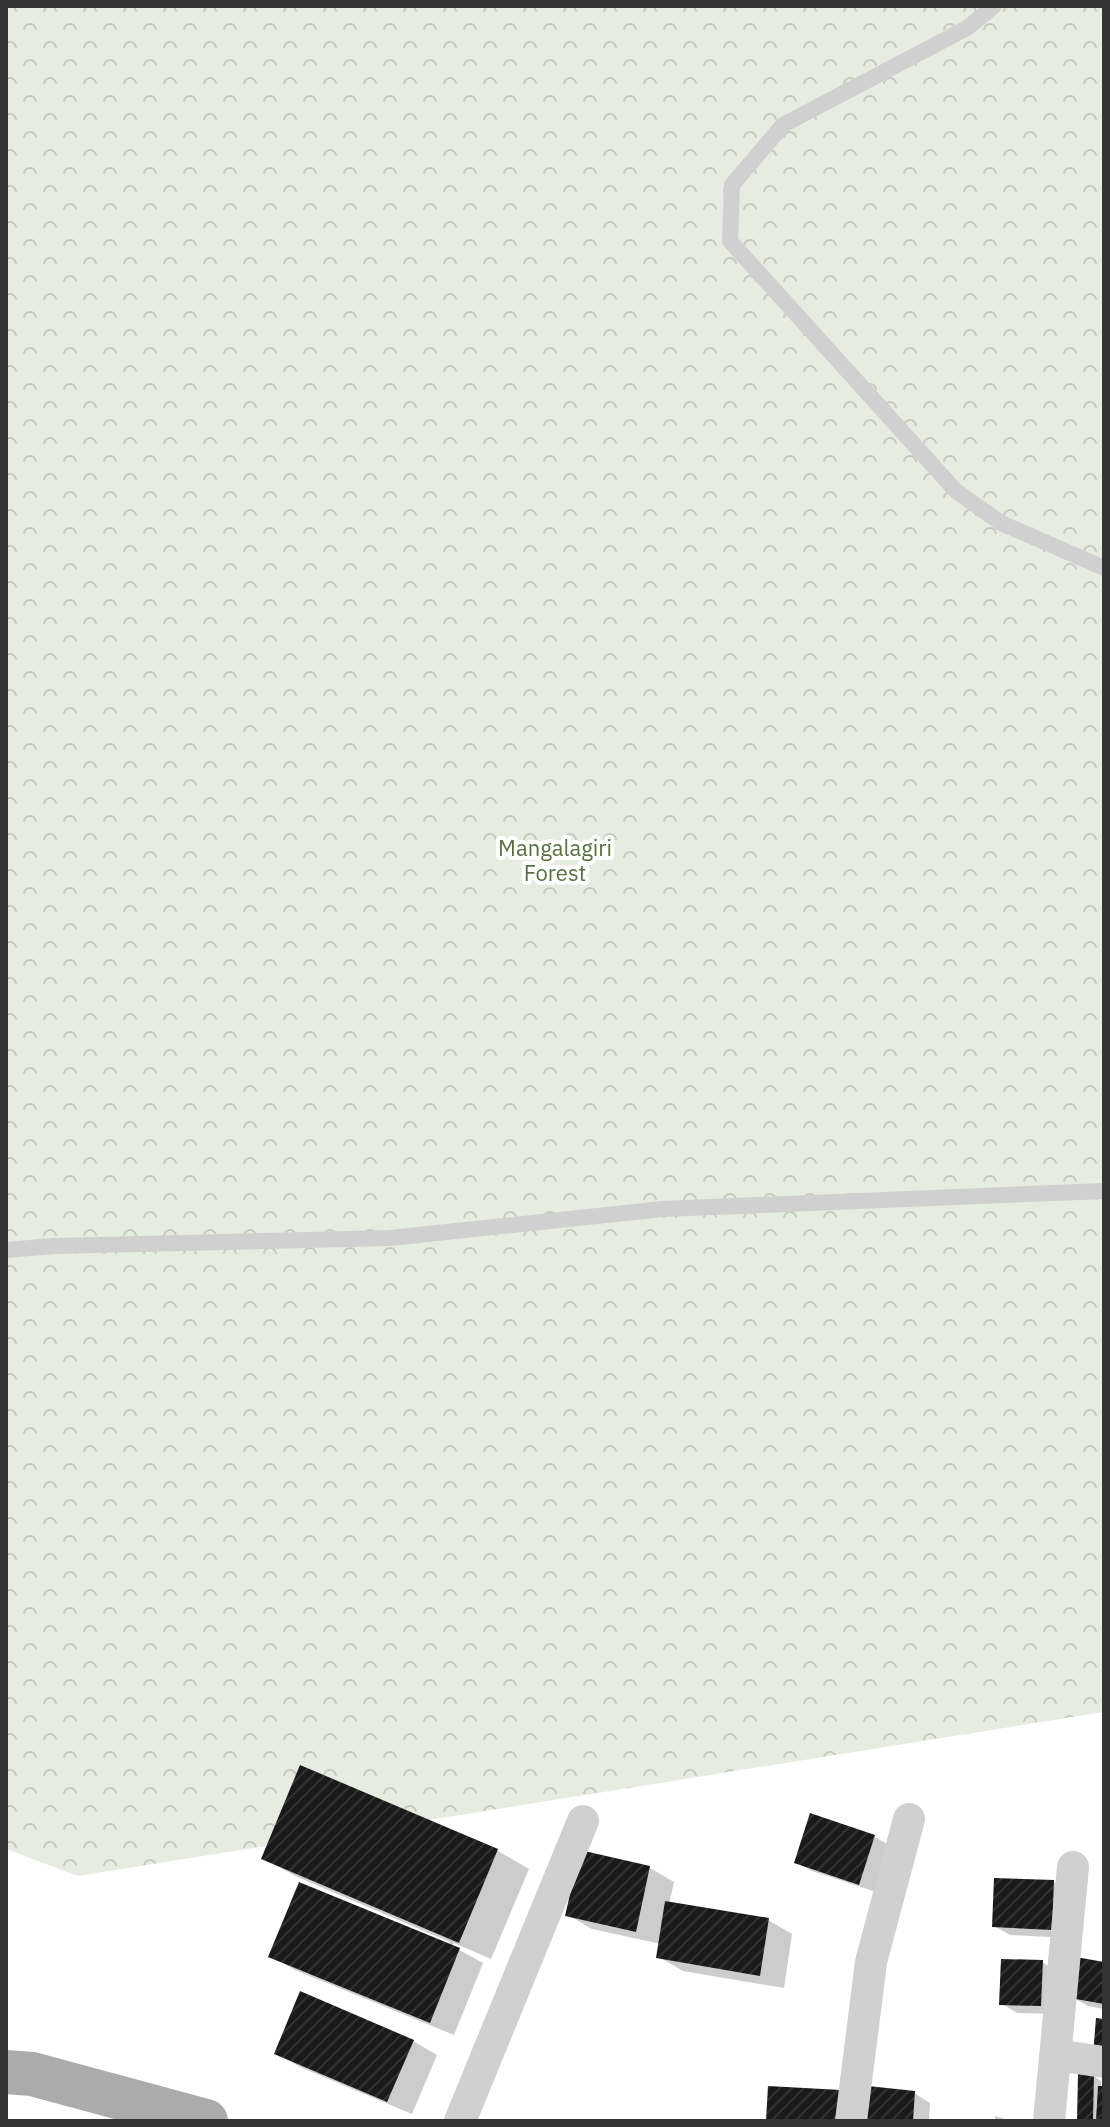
<svg xmlns="http://www.w3.org/2000/svg" width="1110" height="2127" font-family="'IBM Plex Sans',sans-serif">
<defs>
<pattern id="forest-crowns" width="20" height="18" patternUnits="userSpaceOnUse" patternTransform="scale(2)"><rect width="20" height="18" fill="#e6ecdf"/><path d="M2 6a3 3 0 1 1 6 0M12 15a3 3 0 1 1 6 0" fill="none" stroke="#c6cbc0"/></pattern>
<pattern id="building-hatch" width="6" height="6" patternUnits="userSpaceOnUse" patternTransform="scale(2)"><rect width="6" height="6" fill="#1a1a1a"/><path d="M-1 1l2-2M0 6l6-6M5 7l2-2" fill="none" stroke="#333"/></pattern>
</defs>
<rect width="100%" height="100%" fill="#fff"/>
<!-- forest -->
<path fill="url(#forest-crowns)" d="M6 6H1104V1712L78 1876 6 1849Z"/>
<!-- shadow -->
<g fill="#0003">
<path d="M301 1768 498 1851 529 1869 491 1959 454 1943 452 1946 483 1963 454 2035 295 1970 271 1956 449 1945 450 1942 295 1876 264 1858Z"/>
<path d="M811 1816 875 1837 891 1846 876 1892 812 1871 796 1862Z"/>
<path d="M581 1852 650 1868 674 1882 669 1904 768 1920 792 1934 784 1988 683 1971 659 1957 661 1944 592 1929 568 1915Z"/>
<path d="M1054 1882 1070 1892 1068 1938 1010 1935 994 1926Z"/>
<path d="M1042 1962 1058 1972 1057 2014 1017 2013 1001 2003Z"/>
<path d="M1104 1964V2009L1088 2006 1072 1997Z"/>
<path d="M413 2041 437 2055 412 2114 300 2067 276 2053Z"/>
<path d="M1094 2076 1101 2081V2088H1104V2121H1079Z"/>
<path d="M914 2093 930 2103 929 2121H866Z"/>
<path d="M995 2116 1011 2121H995Z"/>
</g>
<!-- building -->
<g fill="url(#building-hatch)">
<path d="M300 1765 498 1849 459 1943 261 1859Z"/>
<path d="M810 1813 875 1835 859 1885 794 1863Z"/>
<path d="M580 1850 650 1866 636 1932 565 1916Z"/>
<path d="M994 1878 1054 1880 1052 1930 992 1927Z"/>
<path d="M299 1882 460 1948 430 2023 268 1957Z"/>
<path d="M665 1901 769 1918 760 1976 656 1958Z"/>
<path d="M1076 1957 1104 1962V2004L1070 1998Z"/>
<path d="M1001 1959 1043 1960 1041 2006 999 2005Z"/>
<path d="M300 1991 414 2040 387 2102 274 2054Z"/>
<path d="M1096 2018 1104 2019V2056L1093 2055Z"/>
<path d="M1078 2074H1094L1093 2121H1077Z"/>
<path d="M768 2086 841 2090 839 2121H766Z"/>
<path d="M868 2086 915 2091 913 2121H864Z"/>
<path d="M1098 2086H1104V2121H1096Z"/>
</g>
<g fill="none" stroke-linecap="round" stroke-linejoin="round">
<!-- service -->
<g stroke="#d0d0d0" stroke-width="16">
<path d="M994 6 967 28 783 125 732 185 730 241 956 491 1001 523 1104 568"/>
<path d="M6 1250 54 1246 390 1238 663 1209 1104 1191"/>
</g>
<!-- minor -->
<g stroke="#d0d0d0" stroke-width="32">
<path d="M1056 2055 1104 2062"/>
<path d="M460 2121 583 1821"/>
<path d="M851 2121 871 1962 909 1819"/>
<path d="M1049 2121 1073 1867"/>
</g>
<!-- primary -->
<path stroke="#ababab" stroke-width="44" d="M6 2072 32 2074 206 2121"/>
</g>
<g text-anchor="middle" dominant-baseline="central" stroke-width="8" stroke-linejoin="round" paint-order="stroke">
<!-- park labels -->
<g font-size="22" fill="#56703f" stroke="#fff">
<text x="555" y="847">Mangalagiri<tspan x="555" dy="25">Forest</tspan></text>
</g>
</g>
<!-- border -->
<rect width="1110" height="2127" fill="none" stroke="#333333" stroke-width="16"/>
</svg>
